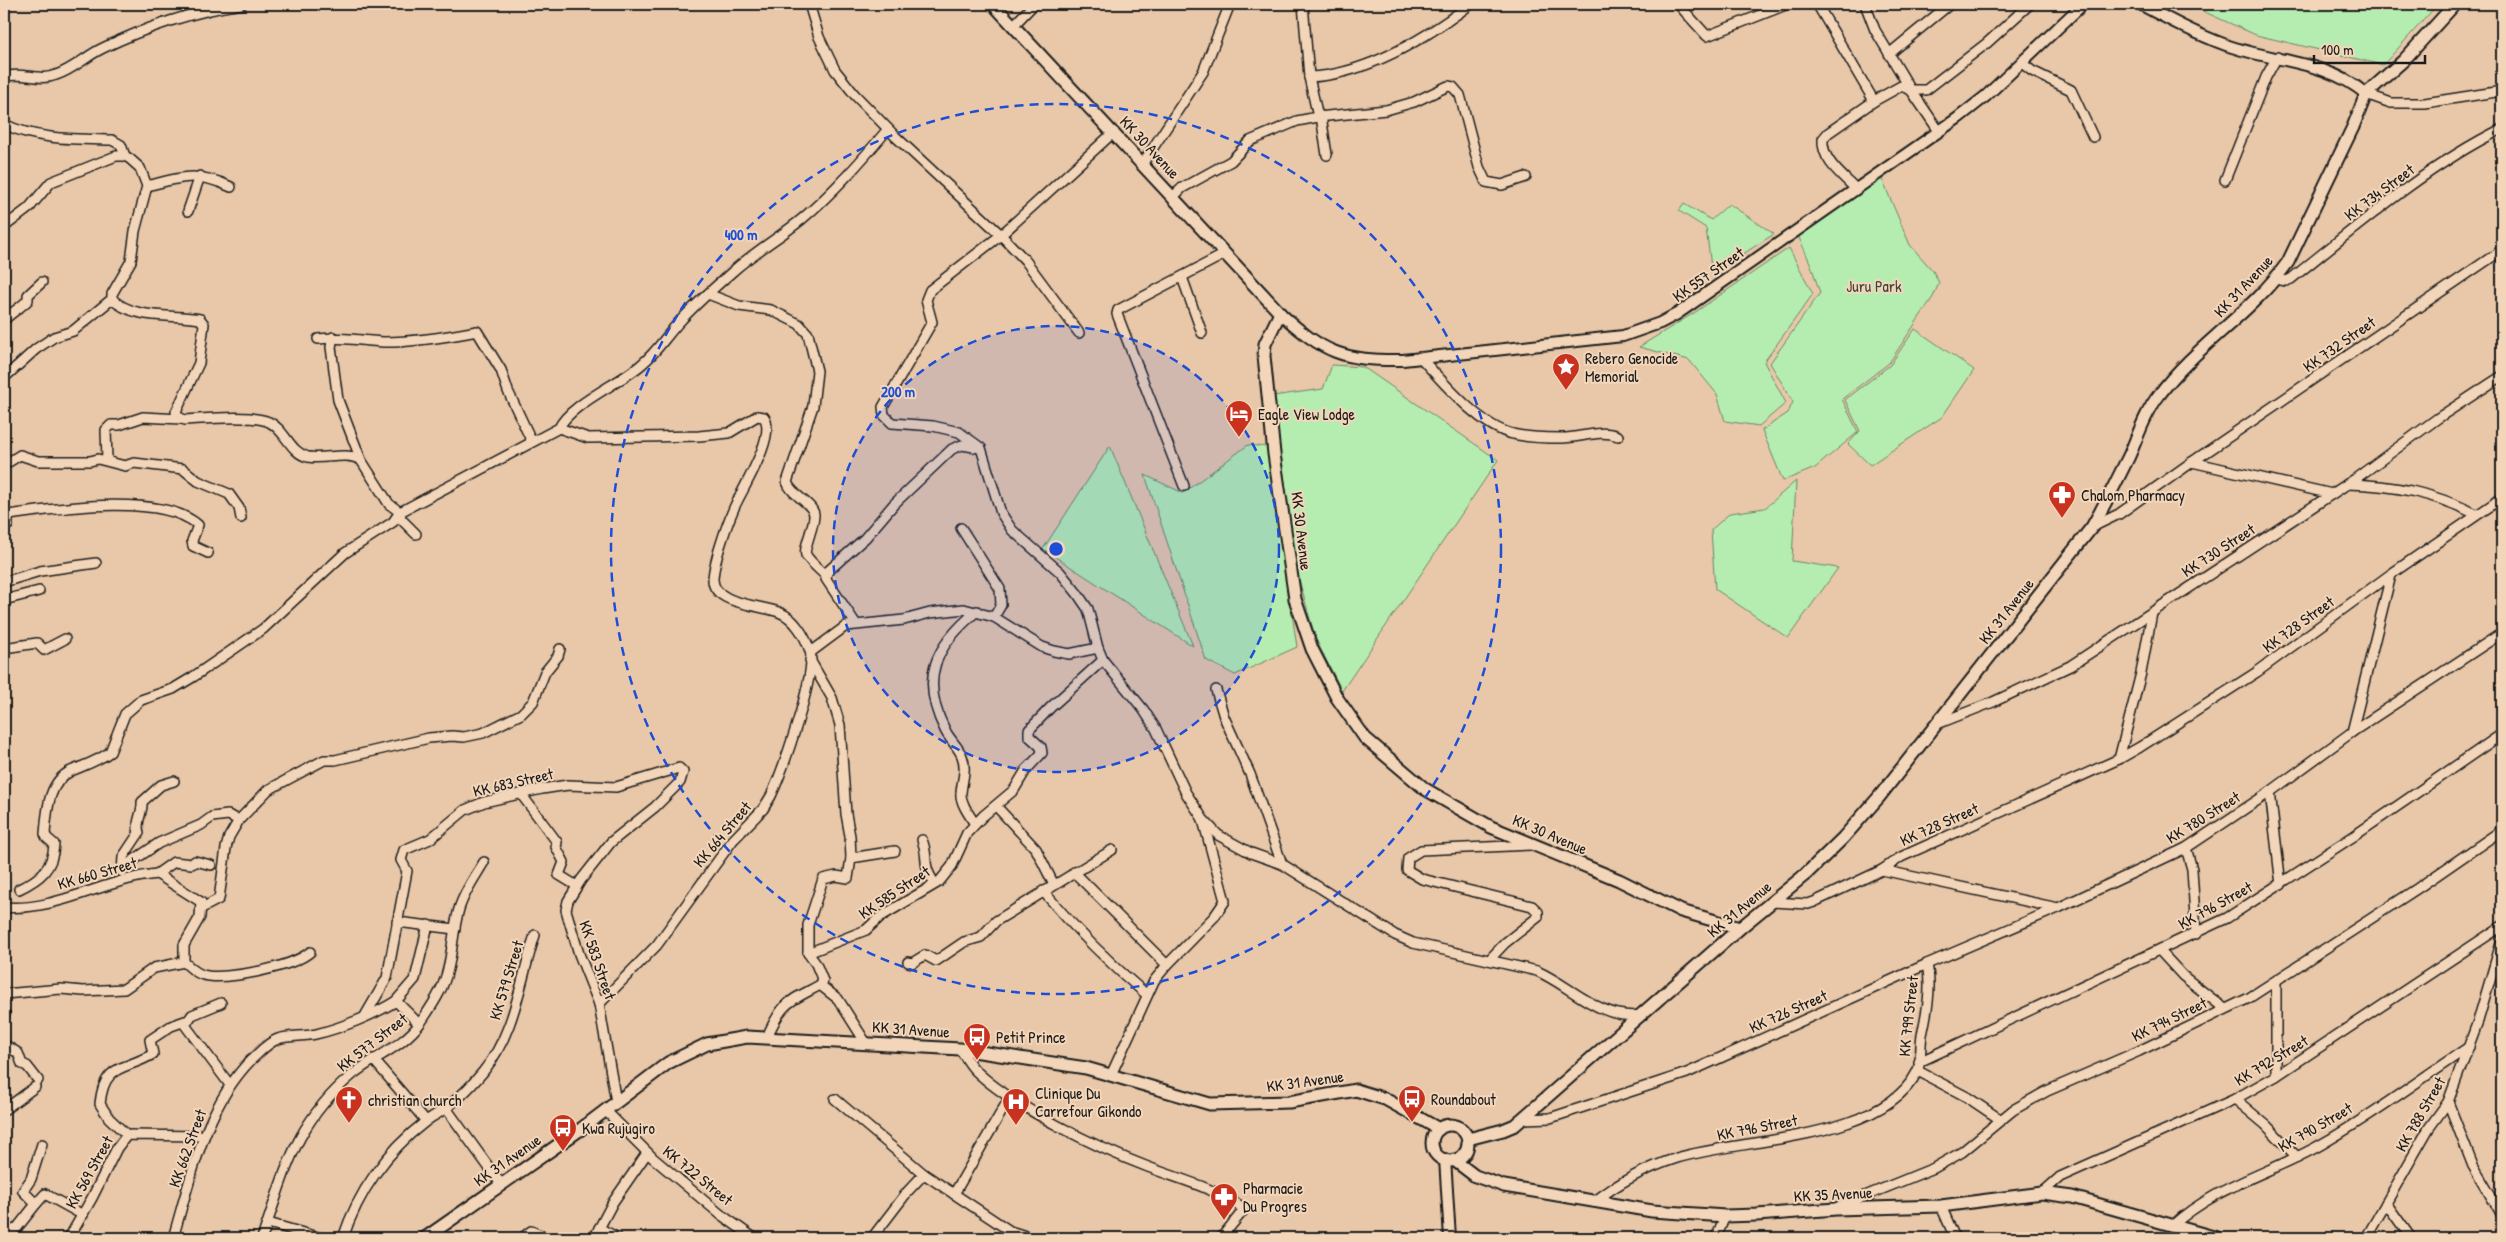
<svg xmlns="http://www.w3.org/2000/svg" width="2506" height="1242" font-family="'Patrick Hand',sans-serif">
<rect width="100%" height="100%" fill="#e9c8a9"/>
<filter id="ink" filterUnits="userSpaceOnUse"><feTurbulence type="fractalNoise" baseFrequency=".02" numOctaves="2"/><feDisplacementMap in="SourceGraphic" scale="10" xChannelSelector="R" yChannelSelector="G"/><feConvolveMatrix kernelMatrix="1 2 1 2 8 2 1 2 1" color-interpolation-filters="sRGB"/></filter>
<g filter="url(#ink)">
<!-- green -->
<g fill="#b5edb1" stroke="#688466">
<path d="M2187 4H2438L2383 65 2256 35Z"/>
<path d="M1881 177 1910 245 1933 271 1939 283 1933 297 1889 363 1842 399 1858 432 1815 468 1783 481 1762 430 1788 413 1793 402 1770 363 1820 293 1811 265 1797 233Z"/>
<path d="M1684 204 1711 220 1729 204 1774 234 1712 274 1706 228 1679 211Z"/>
<path d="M1789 248 1813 294 1764 362 1786 403 1759 426 1725 421 1717 394 1689 360 1639 347 1694 313Z"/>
<path d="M1915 329 1974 370 1942 417 1870 465 1848 444 1860 431 1845 400 1890 365Z"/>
<path d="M1332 365 1363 367 1498 460 1342 691 1316 640 1298 576 1273 396 1323 389Z"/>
<path d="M1248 445 1267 447 1297 647 1235 675 1206 660 1145 475 1183 493Z"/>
<path d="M1110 446 1193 646 1043 549Z"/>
<path d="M1796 481 1792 561 1838 568 1788 638 1715 589 1711 530 1730 513 1765 508Z"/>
</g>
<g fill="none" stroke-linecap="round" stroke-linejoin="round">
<defs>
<g id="minor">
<path d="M809 4 819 37 835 70 855 95 896 137 1001 235 1025 260 1079 333"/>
<path d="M1303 4 1309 77 1318 117"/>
<path d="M1678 4 1707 36 1788 4"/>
<path d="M1817 4 1874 101"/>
<path d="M1865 4 1875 30 1911 90H1926L1987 43 2030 4"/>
<path d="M1013 26 1034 4"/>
<path d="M1889 54 1950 4"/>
<path d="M2022 63 2032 71 2071 90 2093 137"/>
<path d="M4 77C23 71 39 82 56 75 74 69 86 56 103 48 144 28 197 10 242 4"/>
<path d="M1309 77C1367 75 1426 38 1471 4"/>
<path d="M2366 94 2391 103H2425L2502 91"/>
<path d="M1321 116 1327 155"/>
<path d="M4 124C36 140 76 139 112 140L121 145 125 156"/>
<path d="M1114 132 1001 235 930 290 926 300 932 322 883 407 884 415 892 423 933 426 959 432 981 448 1001 513 1012 530 1060 572 1077 593 1088 609 1098 648 1103 660 1143 709 1156 729 1186 793 1203 819 1218 835 1251 853 1282 864 1395 935 1413 943 1537 971C1571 986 1602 1021 1641 1015"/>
<path d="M1143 163 1203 72 1230 4"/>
<path d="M2225 180 2266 77 2277 57"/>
<path d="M147 186C182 177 197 171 231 187"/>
<path d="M1856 189C1843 176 1821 160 1823 139L1828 133 1874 101 1901 86 1911 90 1939 131"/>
<path d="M1174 196 1182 188 1231 161 1250 141 1297 121 1318 117 1386 110 1414 102 1448 86 1453 87 1460 95 1479 167 1486 182 1502 185 1526 177"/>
<path d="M188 211 200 176"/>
<path d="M4 227 29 208 51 182 116 156H125L130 159 140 168 147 186 135 231 131 261 112 294V299L73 331 54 337 36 349 4 378"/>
<path d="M1182 277 1202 333"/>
<path d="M2276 279 2286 281 2291 279C2356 227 2428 165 2502 129"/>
<path d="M708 294 739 306 771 310 799 324 808 334 817 371 813 406 787 482C791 495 812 503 814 514 815 525 803 548 806 555 810 562 819 569 825 575"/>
<path d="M112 299C134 320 172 314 200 319L204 324 199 363 176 412 178 417 185 420C204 419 253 414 269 422 285 429 290 453 308 457 326 460 345 451 361 460L389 504 400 512 401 519 416 534"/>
<path d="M4 320C12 312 19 309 28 300V295L42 282"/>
<path d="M333 337 331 347 338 400 361 460"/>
<path d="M318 339C340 336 361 341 384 342 415 342 446 337 477 331L501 370 508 391 532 442"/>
<path d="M1420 357C1442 381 1480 427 1513 434 1529 438 1546 438 1562 438 1581 438 1600 429 1618 436"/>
<path d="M559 428 588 438 699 436 729 433 757 416 764 417C777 436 742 489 734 508 727 524 713 564 713 580 714 605 763 605 781 613 795 619 805 636 810 651 817 674 782 772 771 796L763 809 733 840 657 945 599 1004"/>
<path d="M107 460 106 430 111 425H119L143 417 181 419"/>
<path d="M2192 462 2502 250"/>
<path d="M4 465 20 455 38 461H90L98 459 125 466 134 463 183 469 198 481 229 494 239 508 241 518"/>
<path d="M2347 484C2394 485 2434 493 2476 514"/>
<path d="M1184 486 1117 314 1118 310 1225 254"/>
<path d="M4 527 8 525V515C54 509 161 492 198 525L192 541 193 546 208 553"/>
<path d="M2092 527 2119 514 2192 462 2332 494"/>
<path d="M961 528 1000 589 1001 605 994 617"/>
<path d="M4 582 40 571 96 563"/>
<path d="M4 600 39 591"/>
<path d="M856 624 826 579 827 572 865 538 894 504 952 449 962 445 980 448"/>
<path d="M4 648 37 643 44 650 65 639"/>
<path d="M811 652 846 626 904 620 930 613 964 609 994 617 1042 647 1054 651 1069 654 1098 648"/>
<path d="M1216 690 1224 717 1250 774 1282 864"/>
<path d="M1937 724 1993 702 2070 666 2355 479 2438 418 2502 376"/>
<path d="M2352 732 2391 575"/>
<path d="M2119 759 2141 673 2152 613"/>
<path d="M2270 792 2281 885"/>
<path d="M523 793 524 798 557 842 556 847 564 862 559 875 577 886"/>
<path d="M996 806 1036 849 1054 885"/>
<path d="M975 824C970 816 960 803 961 793 962 780 967 769 962 756 958 746 949 739 945 730 919 678 935 646 977 611"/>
<path d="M922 840C930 859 920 862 935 884"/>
<path d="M2186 848 2192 869 2196 934"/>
<path d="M851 858 895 851"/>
<path d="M122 868 159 843 201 825 212 817 228 815 239 820"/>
<path d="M1882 870 2058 908 2186 848 2270 792 2352 732 2502 633"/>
<path d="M122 872 123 857 139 833C135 821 143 814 142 802L161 785 174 781"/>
<path d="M1074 872 1167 965 1154 981 1111 1075"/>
<path d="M157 874 174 862 192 864 195 861 211 865"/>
<path d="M19 889C40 879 53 869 54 844L47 838 45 834C47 811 48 782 71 771 85 765 98 761 110 752L125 714 141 700 173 689 193 677 263 629 345 553 393 522 400 512 559 428C570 404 621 383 642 364 658 351 668 333 682 319 698 302 715 287 732 272 754 252 779 238 802 219 834 192 861 161 888 129"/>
<path d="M1043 891C1075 929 1109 963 1147 995"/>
<path d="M1771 902 1808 904 1814 902 1882 870 1901 857 2119 759 2140 747 2257 672 2391 574 2502 498"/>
<path d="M4 907C56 912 105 879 157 874L201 902 200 917 184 945V962C190 967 195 973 203 975 225 981 293 967 310 952"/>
<path d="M202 908 219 899 226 848 229 837 239 820 268 790 324 760H335L429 738 452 736 464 737 483 733 521 714 533 702 545 672 558 656 560 649"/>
<path d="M397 922 455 929"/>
<path d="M2160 951 2183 976 2225 1009"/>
<path d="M808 953V925L823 879 836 876 848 878 851 858 850 836 846 814 840 725 832 698 810 660"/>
<path d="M1489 960 1505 943 1538 917V912L1532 906 1422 879 1407 870 1408 858 1421 850 1531 845"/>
<path d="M908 962 912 963 925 955 936 961 964 942 981 937 996 921 1112 850"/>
<path d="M1167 965 1214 917 1225 901 1203 820"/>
<path d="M2276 983V1076"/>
<path d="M820 985 838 999 866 1043"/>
<path d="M4 994 61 989 83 991 124 989 154 968 184 962"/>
<path d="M396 1001 415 979 428 925"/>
<path d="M221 1003 192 1015 185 1025 230 1085"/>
<path d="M4 1015 5 1014"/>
<path d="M365 1016 387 978 407 871 401 860 404 850 430 839 465 810 484 802 542 789 568 785 616 787 679 768 683 772 680 782 655 807 611 842 581 880 568 901 566 910 579 954 599 1004 616 1102"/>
<path d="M767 1037C783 1001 787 1003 820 985L823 981 816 964 808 953 866 930 880 917 939 882 952 866 967 833 983 816 1014 790 1026 770 1042 753 1041 747 1029 736V730L1051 707 1103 660"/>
<path d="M4 1044 18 1053 22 1064 27 1066 38 1080"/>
<path d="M960 1049C965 1056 969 1064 975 1070 1013 1107 1098 1148 1148 1167 1179 1179 1211 1187 1239 1205L1243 1211 1221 1238"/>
<path d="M373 1059 426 1121"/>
<path d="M1919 1062 2227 918 2354 836 2502 734"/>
<path d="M1918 1071 1967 1097 2001 1120"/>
<path d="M835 1099 924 1174 1010 1231 1032 1238"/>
<path d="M2235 1099 2266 1125 2297 1157"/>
<path d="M2448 1102 2473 1166 2502 1215"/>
<path d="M446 1108 501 1184"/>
<path d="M4 1110 35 1087"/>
<path d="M605 1110 653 1158 720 1214 754 1238"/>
<path d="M1523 1119 1550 1118 1687 1073 1927 964 2058 908"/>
<path d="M127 1135 109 1118 100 1104C104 1062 125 1071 153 1054L150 1040 171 1026 185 1021"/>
<path d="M2042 1193 2060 1177 2235 1099 2276 1076 2502 926"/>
<path d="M954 1194 1010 1097"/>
<path d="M1594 1202C1619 1182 1646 1168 1677 1158 1742 1138 1882 1141 1917 1072 1922 1062 1920 1046 1922 1035 1927 1012 1932 987 1927 964"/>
<path d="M2386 1203 2411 1238"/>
<path d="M36 1204 45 1194 83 1215"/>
<path d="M1941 1206 1955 1238"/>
<path d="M1838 1207 1934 1168 1962 1152 2013 1110 2047 1091 2139 1051 2249 998 2418 888 2502 830"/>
<path d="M268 1223 321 1238"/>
<path d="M2172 1226C2215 1186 2272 1173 2322 1144 2373 1115 2420 1079 2469 1047"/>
<path d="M599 1228 618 1238"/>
<path d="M4 1235 17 1228 36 1204 23 1191 31 1179 42 1144"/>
<path d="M69 1238 92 1198 117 1148 127 1135 204 1136"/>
<path d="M173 1238C191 1177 205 1107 251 1060 260 1052 267 1043 278 1039 290 1035 304 1037 316 1034 341 1028 374 1015 396 1001L419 1024"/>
<path d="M262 1238C286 1171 294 1124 352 1075 374 1057 404 1046 421 1022 427 1013 434 1003 439 993 453 968 451 936 459 909 464 892 475 877 484 862"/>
<path d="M343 1238C358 1192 387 1151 425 1122 431 1117 438 1114 444 1109 458 1100 472 1085 483 1072 515 1033 520 981 535 935"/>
<path d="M522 1238 531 1231 548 1238"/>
<path d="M594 1238 613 1202 647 1153"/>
<path d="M872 1238 908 1191 924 1174"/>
<path d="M1716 1238 1725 1216"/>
<path d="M2366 1238 2429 1128 2448 1102 2478 1021 2502 940"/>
</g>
<g id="tertiary">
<path d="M2140 4C2168 19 2196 34 2226 45 2273 62 2326 60 2366 94"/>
<path d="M1280 313C1324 353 1343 361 1403 360L1623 336 1660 323 1677 314 1958 118 1986 96 2083 4"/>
<path d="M1445 1159 1450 1238"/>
</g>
<g id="secondary">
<path d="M993 4 1280 313 1265 344 1264 356 1274 454 1295 599 1312 649 1337 698 1365 738 1425 789 1491 827 1619 880 1681 911 1740 928"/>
<circle cx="1450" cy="1143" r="18"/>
<path d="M1468 1139 1503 1130 1515 1125 1740 928 1806 874 1843 838 1879 797 2092 527C2105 504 2117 481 2129 456 2138 436 2145 413 2159 395 2196 345 2252 313 2288 262L2353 127 2366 94 2404 60 2455 4"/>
<path d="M1454 1160 1475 1176 1504 1186 1652 1211 1725 1216 1757 1215 1836 1209 1941 1206 2042 1193 2072 1197 2217 1238"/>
<path d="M425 1238 581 1129 668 1063 707 1044 747 1037 960 1049 1086 1068 1210 1104 1289 1102 1356 1090 1385 1099 1439 1129"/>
</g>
</defs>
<!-- minor casing -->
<use href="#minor" stroke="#1c1c1c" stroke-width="12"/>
<!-- tertiary casing -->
<use href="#tertiary" stroke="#1c1c1c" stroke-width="14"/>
<!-- secondary casing -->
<use href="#secondary" stroke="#1c1c1c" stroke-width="15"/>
<!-- minor -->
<use href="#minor" stroke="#f3d6b9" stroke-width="9"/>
<!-- tertiary -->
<use href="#tertiary" stroke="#f3d6b9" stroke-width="10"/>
<!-- secondary -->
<use href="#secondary" stroke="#f3d6b9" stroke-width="11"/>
</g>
</g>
<!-- distance rings -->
<circle cx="1056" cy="549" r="223" fill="#1d4ed8" fill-opacity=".12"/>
<g fill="none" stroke="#1d4ed8" stroke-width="2.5" stroke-dasharray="9 6">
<circle cx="1056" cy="549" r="223"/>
<circle cx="1056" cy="549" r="445"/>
</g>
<!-- icons -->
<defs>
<symbol id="sight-pin" viewBox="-11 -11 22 30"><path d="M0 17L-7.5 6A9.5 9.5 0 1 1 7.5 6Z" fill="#c8321e" stroke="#f3d6b9"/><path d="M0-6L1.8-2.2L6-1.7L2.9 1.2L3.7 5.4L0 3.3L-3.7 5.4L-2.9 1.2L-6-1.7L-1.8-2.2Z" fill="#fff"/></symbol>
<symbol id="hotel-pin" viewBox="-11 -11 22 30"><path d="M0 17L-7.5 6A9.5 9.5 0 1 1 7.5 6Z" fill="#c8321e" stroke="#f3d6b9"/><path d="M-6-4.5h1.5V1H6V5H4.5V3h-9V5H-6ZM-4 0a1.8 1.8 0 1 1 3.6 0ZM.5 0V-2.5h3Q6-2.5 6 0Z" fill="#fff"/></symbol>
<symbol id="pharmacy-pin" viewBox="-11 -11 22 30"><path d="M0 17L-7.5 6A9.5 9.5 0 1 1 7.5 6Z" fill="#c8321e" stroke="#f3d6b9"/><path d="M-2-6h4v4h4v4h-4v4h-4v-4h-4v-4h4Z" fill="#fff"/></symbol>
<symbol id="bus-pin" viewBox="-11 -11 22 30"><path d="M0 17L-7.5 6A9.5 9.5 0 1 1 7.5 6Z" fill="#c8321e" stroke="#f3d6b9"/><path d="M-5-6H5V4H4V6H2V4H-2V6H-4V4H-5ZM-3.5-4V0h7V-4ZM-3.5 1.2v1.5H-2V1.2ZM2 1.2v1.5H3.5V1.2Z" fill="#fff"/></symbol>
<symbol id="church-pin" viewBox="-11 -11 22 30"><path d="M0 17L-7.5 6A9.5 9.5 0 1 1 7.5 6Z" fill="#c8321e" stroke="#f3d6b9"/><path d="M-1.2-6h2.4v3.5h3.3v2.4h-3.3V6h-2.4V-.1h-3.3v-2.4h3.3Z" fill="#fff"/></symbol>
<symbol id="hospital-pin" viewBox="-11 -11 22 30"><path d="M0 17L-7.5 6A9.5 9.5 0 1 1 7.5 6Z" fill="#c8321e" stroke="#f3d6b9"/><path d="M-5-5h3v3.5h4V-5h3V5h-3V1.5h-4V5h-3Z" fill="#fff"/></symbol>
</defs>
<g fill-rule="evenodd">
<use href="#sight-pin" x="1550" y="351" width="32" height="43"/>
<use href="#hotel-pin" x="1223" y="398" width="32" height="43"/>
<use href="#pharmacy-pin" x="2046" y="479" width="32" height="43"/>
<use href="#bus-pin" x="961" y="1021" width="32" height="43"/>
<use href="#bus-pin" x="1396" y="1083" width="32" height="43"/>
<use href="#church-pin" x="333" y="1084" width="32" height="43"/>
<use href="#hospital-pin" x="1000" y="1086" width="32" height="43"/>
<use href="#bus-pin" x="547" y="1112" width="32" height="43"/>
<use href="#pharmacy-pin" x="1208" y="1181" width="32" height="43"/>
</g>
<g text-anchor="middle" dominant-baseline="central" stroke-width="4" stroke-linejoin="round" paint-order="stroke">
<!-- street labels -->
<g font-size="16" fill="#1c1c1c" stroke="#f3d6b9">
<text transform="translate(1150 147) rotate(47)">KK 30 Avenue</text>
<text transform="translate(2379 192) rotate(-37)">KK 734 Street</text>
<text transform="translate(1708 274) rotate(-35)">KK 557 Street</text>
<text transform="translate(2243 286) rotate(-47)">KK 31 Avenue</text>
<text transform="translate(2339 344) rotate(-35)">KK 732 Street</text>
<text transform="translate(1302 531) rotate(83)">KK 30 Avenue</text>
<text transform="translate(2218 550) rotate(-33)">KK 730 Street</text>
<text transform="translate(2006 611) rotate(-52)">KK 31 Avenue</text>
<text transform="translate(2298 624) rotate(-36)">KK 728 Street</text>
<text transform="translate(513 782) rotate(-13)">KK 683 Street</text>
<text transform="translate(2203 817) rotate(-32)">KK 780 Street</text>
<text transform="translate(1939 824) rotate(-24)">KK 728 Street</text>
<text transform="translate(722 834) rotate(-50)">KK 664 Street</text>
<text transform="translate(1550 834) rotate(23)">KK 30 Avenue</text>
<text transform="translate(97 873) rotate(-16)">KK 660 Street</text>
<text transform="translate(894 892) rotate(-34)">KK 585 Street</text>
<text transform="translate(2215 905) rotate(-29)">KK 796 Street</text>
<text transform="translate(1739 909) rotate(-40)">KK 31 Avenue</text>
<text transform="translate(598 960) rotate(71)">KK 583 Street</text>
<text transform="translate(506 980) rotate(-73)">KK 579 Street</text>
<text transform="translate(1788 1011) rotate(-24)">KK 726 Street</text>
<text transform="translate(1908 1016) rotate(-84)">KK 799 Street</text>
<text transform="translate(2169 1019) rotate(-26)">KK 794 Street</text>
<text transform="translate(911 1029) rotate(4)">KK 31 Avenue</text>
<text transform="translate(372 1042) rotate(-38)">KK 577 Street</text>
<text transform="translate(2271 1060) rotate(-31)">KK 792 Street</text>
<text transform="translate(1305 1081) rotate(-8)">KK 31 Avenue</text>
<text transform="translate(2420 1114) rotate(-60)">KK 788 Street</text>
<text transform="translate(1757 1127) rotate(-11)">KK 796 Street</text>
<text transform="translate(2315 1127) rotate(-30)">KK 790 Street</text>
<text transform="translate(187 1148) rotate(-70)">KK 662 Street</text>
<text transform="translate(507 1160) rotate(-35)">KK 31 Avenue</text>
<text transform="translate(89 1172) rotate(-61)">KK 569 Street</text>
<text transform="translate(698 1175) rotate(39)">KK 722 Street</text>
<text transform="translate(1833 1194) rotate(-3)">KK 35 Avenue</text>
</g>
<!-- park labels -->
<g font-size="16" fill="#3b463a" stroke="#f3d6b9">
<text x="1874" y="286">Juru Park</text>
</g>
<!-- poi labels -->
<g font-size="16" fill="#1c1c1c" stroke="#f3d6b9" text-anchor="start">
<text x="1585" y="358">Rebero Genocide<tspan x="1585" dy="18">Memorial</tspan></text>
<text x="1258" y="414">Eagle View Lodge</text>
<text x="2081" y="495">Chalom Pharmacy</text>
<text x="996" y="1037">Petit Prince</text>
<text x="1035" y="1093">Clinique Du<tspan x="1035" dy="18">Carrefour Gikondo</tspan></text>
<text x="1431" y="1099">Roundabout</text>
<text x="368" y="1100">christian church</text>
<text x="582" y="1128">Kwa Rujugiro</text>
<text x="1243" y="1188">Pharmacie<tspan x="1243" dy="18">Du Progres</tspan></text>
</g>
</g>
<circle cx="1056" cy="549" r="8" fill="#1d4ed8" stroke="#f3d6b9" stroke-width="2.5"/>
<g font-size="15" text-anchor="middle" font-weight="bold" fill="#1d4ed8" stroke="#f3d6b9" stroke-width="4" stroke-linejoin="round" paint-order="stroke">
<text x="741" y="240">400 m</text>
<text x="898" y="397">200 m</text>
</g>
<!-- margin -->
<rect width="2506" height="1242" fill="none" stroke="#f3d6b9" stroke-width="20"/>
<rect x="10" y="10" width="2486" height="1222" fill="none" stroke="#1c1c1c" stroke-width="2" filter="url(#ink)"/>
<!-- scale -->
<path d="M2314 55v8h111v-8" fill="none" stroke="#1c1c1c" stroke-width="2.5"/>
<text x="2321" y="55" font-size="15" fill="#1c1c1c" stroke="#f3d6b9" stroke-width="4" paint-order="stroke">100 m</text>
</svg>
